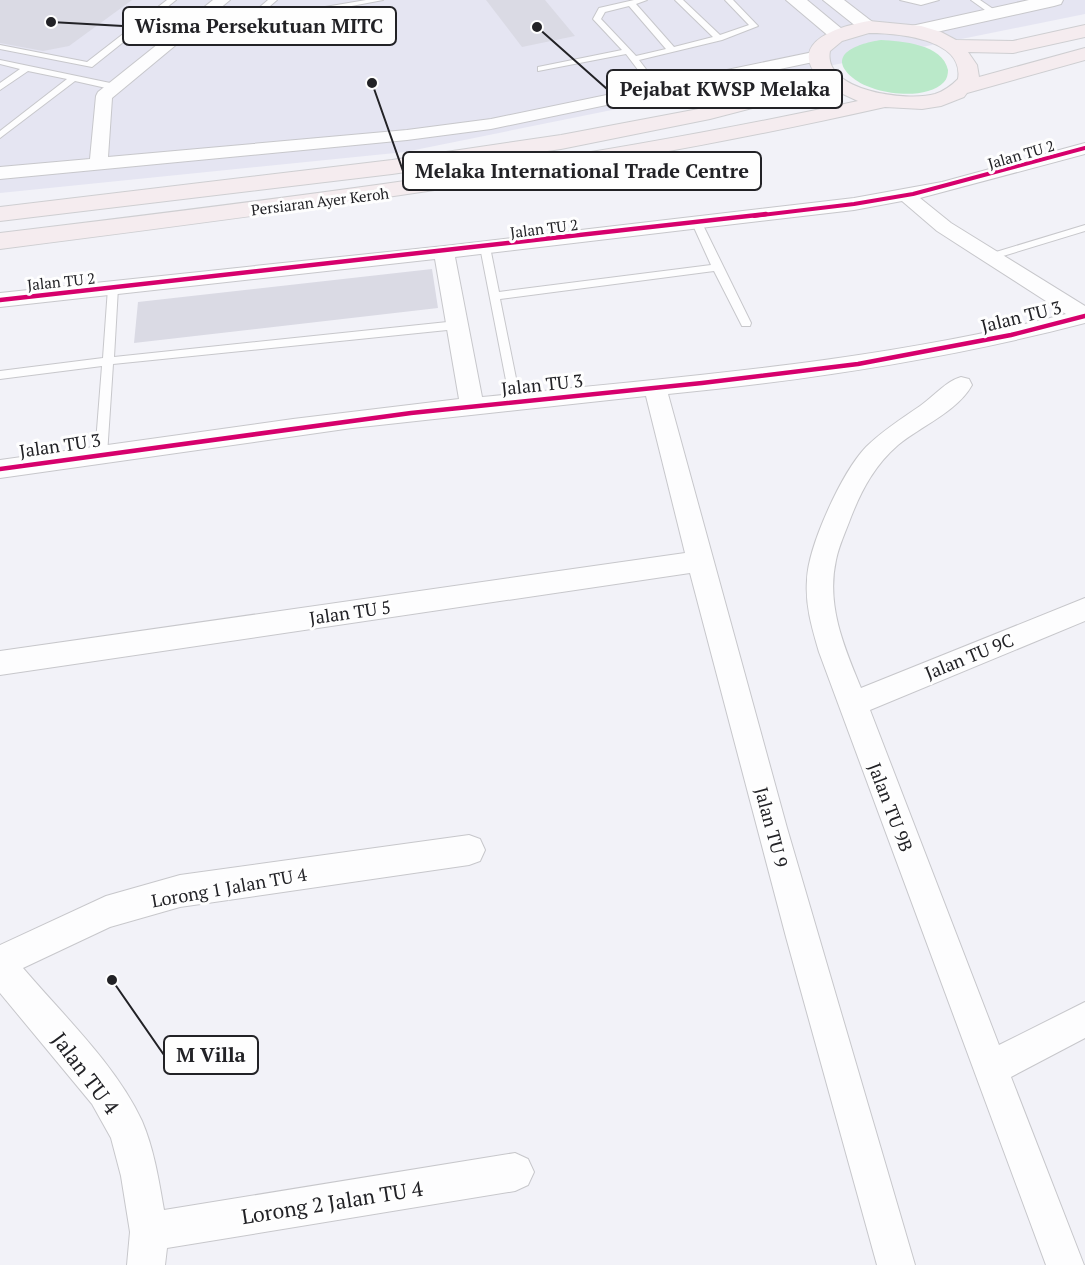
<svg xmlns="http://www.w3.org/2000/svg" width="1085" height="1265" font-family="'PT Serif',serif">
<rect width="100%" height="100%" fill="#f2f2f8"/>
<!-- built -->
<path fill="#e5e5f2" d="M0 0H1085V14L405 152 0 193Z"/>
<!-- green -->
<path fill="#bae9c9" d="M881 40C901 41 943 44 948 70 948 74 947 79 944 82 925 102 872 94 853 78 824 54 860 43 881 40Z"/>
<!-- building -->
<g fill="#dadae4">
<path d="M0 0H132L69 46 43 51 0 43Z"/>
<path d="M486 0H545L575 36 522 47Z"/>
<path d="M432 269 438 308 134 343 138 302Z"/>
</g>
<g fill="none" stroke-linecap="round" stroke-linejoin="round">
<defs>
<g id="service">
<path d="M167 0H176L92 67 0 49V45L87 62Z"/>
<path d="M268 0H277L255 19 366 0H383L257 24 202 13 206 11 247 18Z"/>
<path d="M634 0H647L636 4 674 47 713 37 675 0H683L720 35 749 25 725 0H733L758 26 722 40 639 60 661 89 657 92 654 91 626 54 538 71V67L622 50 593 19 599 8ZM629 6 666 49 636 56 601 19 605 12Z"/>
<path d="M900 0H939L921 5Z"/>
<path d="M971 0H980L999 13 992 15Z"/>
<path d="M0 60 115 84 119 87 115 90 75 81 0 138V131L67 79 28 71 0 90V83L20 69 0 64Z"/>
<path d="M697 220 702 223 751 323 750 326H742L714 271 500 299 521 403 515 407 511 406 480 247 481 245 485 244 490 247 499 292 711 265 692 223Z"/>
<path d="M1085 225V231L990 260 985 257 986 255Z"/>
<path d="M113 285 118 288 114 357 457 321 462 325 457 329 113 364 107 455 101 459 95 455 102 366 0 379V371L103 358 108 288Z"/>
</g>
<g id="minor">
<path d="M213 0H230L112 98 108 157 407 130 491 119 818 51 826 56 818 61 491 129 407 140 0 179V167L90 159 96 96 98 92Z"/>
<path d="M1085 143V154L920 198 951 223 1085 306V323C948 359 809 380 668 394L787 828 915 1265H877L786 937 690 573 0 675V651L685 553 646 396 352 428 0 478V460L293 419 459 399 435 259 0 307V293L444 246 854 198 942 182ZM902 201 937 231 1066 314C875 363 678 377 482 397L455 257 854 210Z"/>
<path d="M961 377 969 379 972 385C957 412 921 426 898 445 875 465 862 489 851 517 846 531 839 545 836 560 826 605 844 647 861 688L1085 598V621L870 710 999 1045 1085 1002V1038L1011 1077 1084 1265H1046L819 652C812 628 805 605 807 580 808 546 842 472 866 447 882 431 901 419 920 406 933 397 946 381 961 377Z"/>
<path d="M469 835 480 839 485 850 480 861 469 865 180 907 110 927 23 968C63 1015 116 1065 142 1121 154 1149 159 1181 164 1210L515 1153 528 1159 534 1172 528 1185 515 1191 167 1248 165 1265H127L130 1232 121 1176 111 1138 92 1104 0 993V945L106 896 180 875Z"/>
</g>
<path id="tertiary" d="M1029 0H1063L1061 4 1054 6 914 37 907 35 904 31 907 27Z"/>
<g id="secondary">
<path d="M786 0H807L848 34 845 38H831Z"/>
<path d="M823 0H844L879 27 876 31H862Z"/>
</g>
<path id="primary" d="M869 21 921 26 941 32 956 40 1013 41 1085 25V37L1013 53 968 52 977 65 979 77 1085 48V60L967 93 964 97 941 106 922 109 885 107C593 173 297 211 0 249V233C288 198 575 163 858 101L830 88 710 119 561 149 392 174 0 221V207L392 160 561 135 709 107 819 78C786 41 841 26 869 21ZM869 33C895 33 965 38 958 79 951 86 944 91 935 94 908 102 822 91 830 51L842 41Z"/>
</defs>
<!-- service casing -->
<use href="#service" stroke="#c7c7cb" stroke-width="2"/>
<!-- minor casing -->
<use href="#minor" stroke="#c7c7cb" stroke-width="2"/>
<!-- tertiary casing -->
<use href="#tertiary" stroke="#c7c7cb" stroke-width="2"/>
<!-- secondary casing -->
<use href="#secondary" stroke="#c7c7cb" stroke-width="2"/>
<!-- primary casing -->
<use href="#primary" stroke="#ceced1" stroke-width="2"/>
<!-- service -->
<use href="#service" fill="#fdfdfe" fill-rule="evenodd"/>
<!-- minor -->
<use href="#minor" fill="#fdfdfe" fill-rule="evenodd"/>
<!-- tertiary -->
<use href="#tertiary" fill="#fdfdfe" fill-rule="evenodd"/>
<!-- secondary -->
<use href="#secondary" fill="#fdfdfe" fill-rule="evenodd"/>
<!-- primary -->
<use href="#primary" fill="#f5ecef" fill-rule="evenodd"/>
<defs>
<path id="cycleway-far1" d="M754 216 854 204 913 194 1085 148"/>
<g id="cycleway">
<path d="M0 300 766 214"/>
<path d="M0 469 411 413 702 383 858 364 1011 335 1085 316"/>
</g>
</defs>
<!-- cycleway-far1 casing -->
<use href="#cycleway-far1" stroke="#fefefe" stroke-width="6"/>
<!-- cycleway casing -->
<use href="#cycleway" stroke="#fefefe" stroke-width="8"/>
<!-- cycleway-far1 -->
<use href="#cycleway-far1" stroke="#d6006c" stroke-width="4"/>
<!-- cycleway -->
<use href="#cycleway" stroke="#d6006c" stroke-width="4.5"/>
</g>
<g text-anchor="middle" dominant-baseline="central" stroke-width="6" stroke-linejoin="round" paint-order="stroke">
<!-- far-street labels -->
<g font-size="15" fill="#222226" stroke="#fefefe">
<text transform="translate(1021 154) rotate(-16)">Jalan TU 2</text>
<text transform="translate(320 201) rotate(-7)">Persiaran Ayer Keroh</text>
<text transform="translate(544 228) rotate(-7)">Jalan TU 2</text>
<text transform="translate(61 281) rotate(-6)">Jalan TU 2</text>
</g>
<!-- street labels -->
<g font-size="18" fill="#222226" stroke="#fefefe">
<text transform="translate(1021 316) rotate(-14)">Jalan TU 3</text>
<text transform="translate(542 384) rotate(-6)">Jalan TU 3</text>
<text transform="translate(60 445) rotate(-8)">Jalan TU 3</text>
<text transform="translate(350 612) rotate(-8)">Jalan TU 5</text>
<text transform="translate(969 656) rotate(-22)">Jalan TU 9C</text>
<text transform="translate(891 807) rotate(69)">Jalan TU 9B</text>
<text transform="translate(772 827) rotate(75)">Jalan TU 9</text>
<text transform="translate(229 887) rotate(-10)">Lorong 1 Jalan TU 4</text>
</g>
<!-- near-street labels -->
<g font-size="21" fill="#222226" stroke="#fefefe">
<text transform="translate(86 1073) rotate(53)">Jalan TU 4</text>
<text transform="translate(332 1202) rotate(-9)">Lorong 2 Jalan TU 4</text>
</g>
</g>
<!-- callouts -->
<path fill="none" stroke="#222226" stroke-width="2" d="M51 22L123 26M537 27L607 89M372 83L403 171M112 980L164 1055"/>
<g fill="#222226" stroke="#fefefe" stroke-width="2">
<circle cx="51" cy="22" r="6"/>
<circle cx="537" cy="27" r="6"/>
<circle cx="372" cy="83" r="6"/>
<circle cx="112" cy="980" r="6"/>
</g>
<g fill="#fefefe" stroke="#222226" stroke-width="2">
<rect x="123" y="7" width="273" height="38" rx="6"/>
<rect x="607" y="70" width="235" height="38" rx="6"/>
<rect x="403" y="152" width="358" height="38" rx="6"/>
<rect x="164" y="1036" width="94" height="38" rx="6"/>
</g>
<g font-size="20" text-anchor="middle" font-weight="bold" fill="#222226">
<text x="259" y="33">Wisma Persekutuan MITC</text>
<text x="725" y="96">Pejabat KWSP Melaka</text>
<text x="582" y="178">Melaka International Trade Centre</text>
<text x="211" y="1062">M Villa</text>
</g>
</svg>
